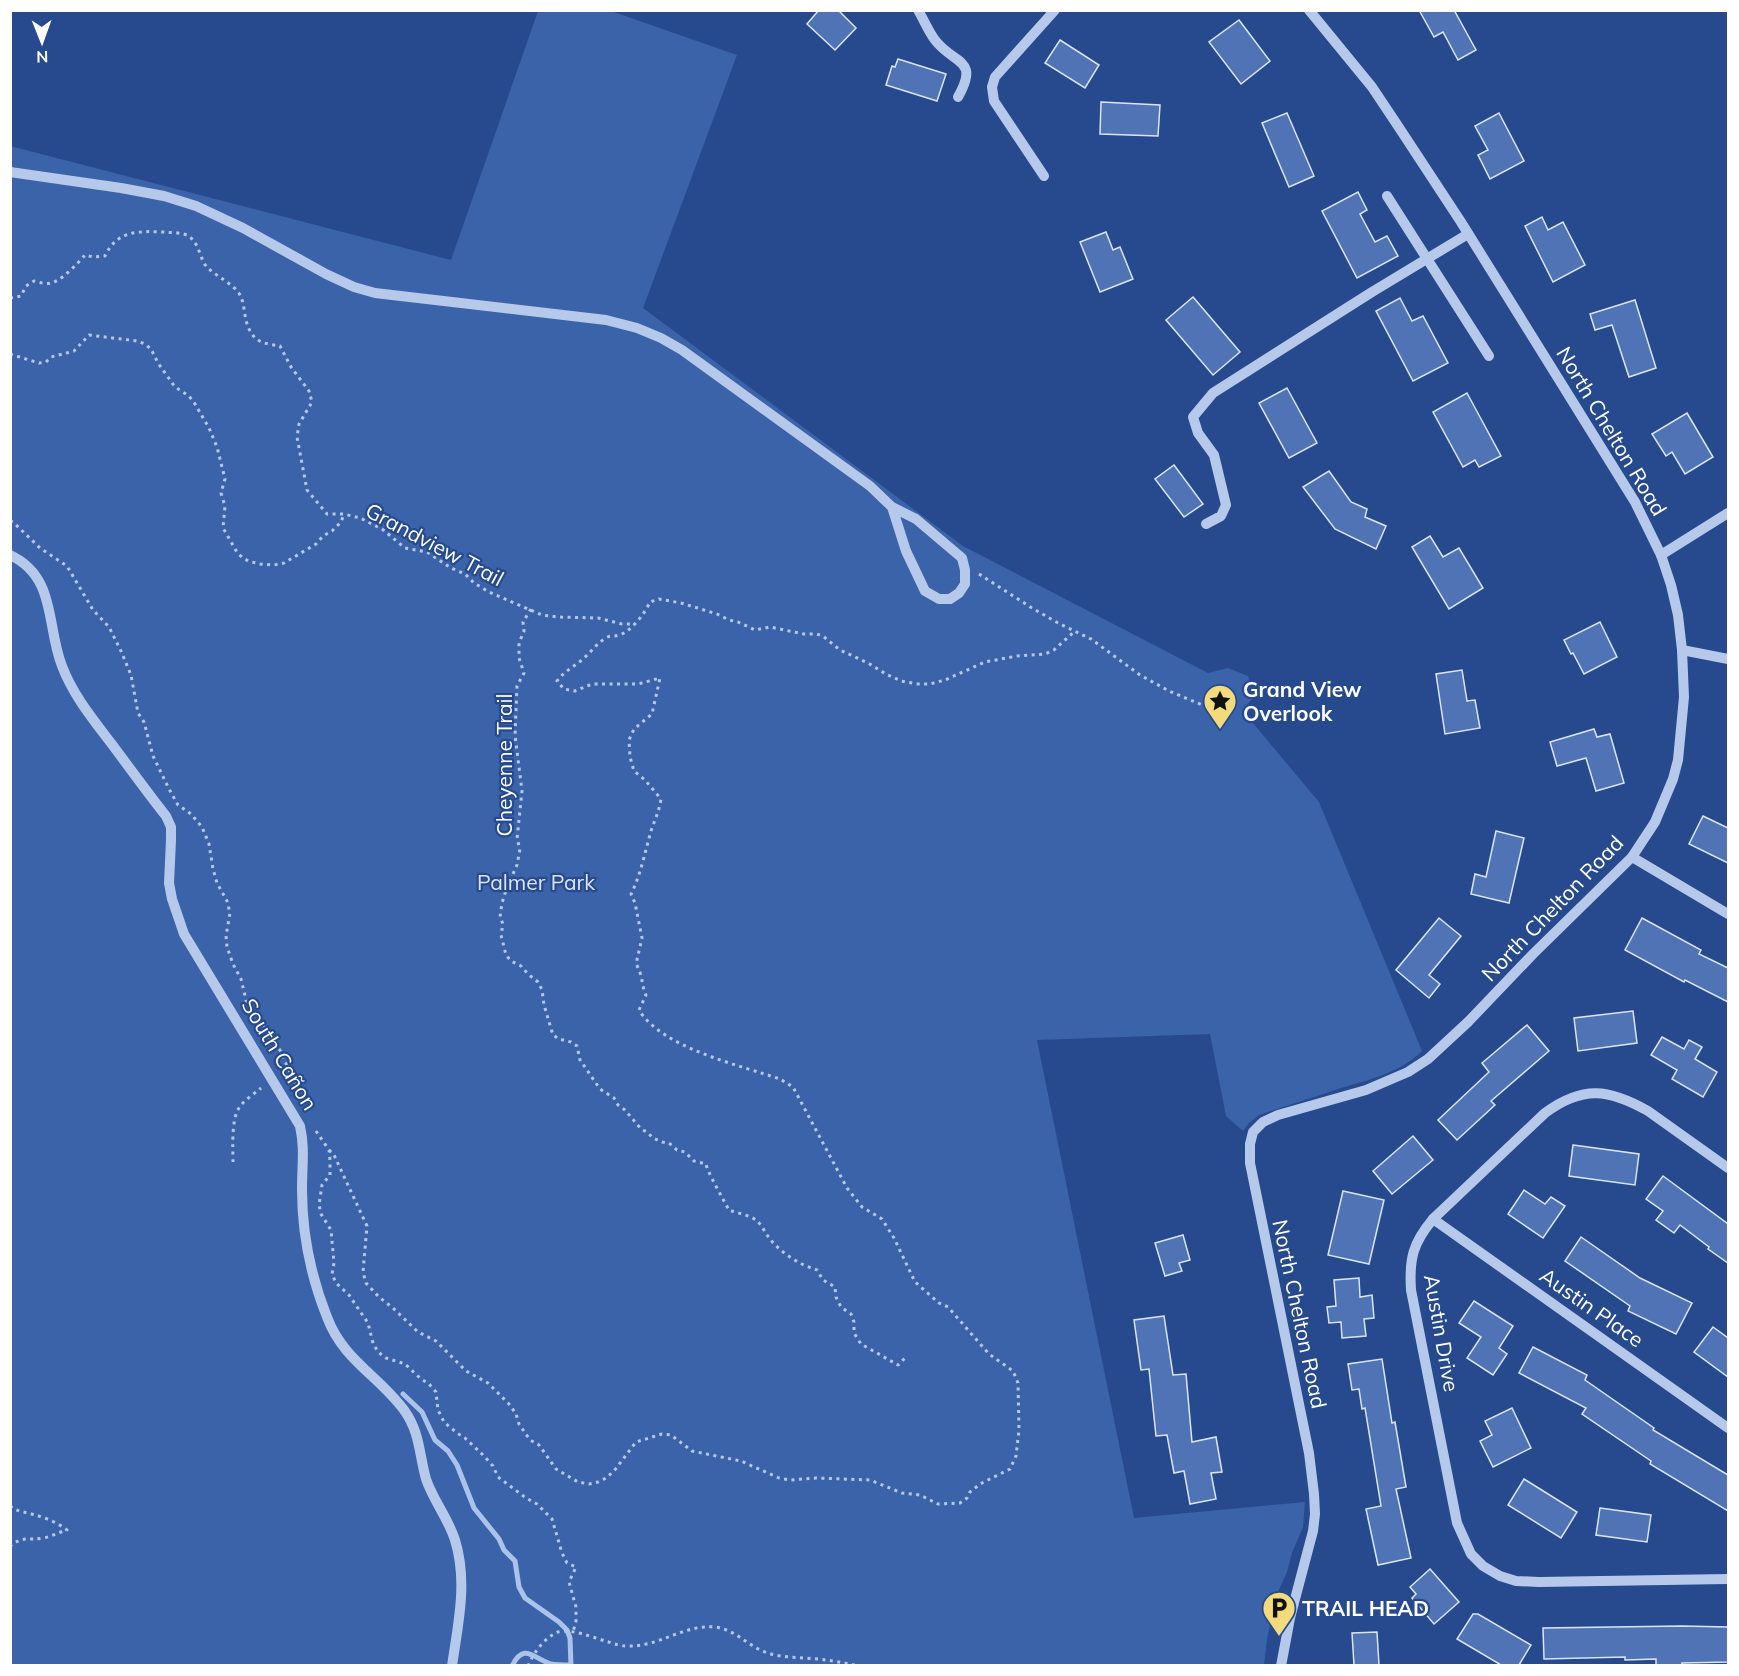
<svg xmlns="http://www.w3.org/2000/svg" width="1739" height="1676" font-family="Mulish,sans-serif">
<rect width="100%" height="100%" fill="#264a8d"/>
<!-- green -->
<path fill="#3b63aa" d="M538 11H611L737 55 643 308 963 546 1208 673 1228 668 1248 676 1253 698 1242 710 1319 802 1422 1051C1400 1073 1368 1080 1338 1089 1312 1098 1285 1106 1259 1115L1249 1123 1243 1131 1226 1116 1210 1034 1037 1040 1134 1518 1305 1502 1303 1527 1292 1553 1287 1572 1277 1594 1267 1639 1264 1665H11L10 146 451 260Z"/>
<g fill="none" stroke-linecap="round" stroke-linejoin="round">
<!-- stream -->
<g stroke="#abc3eb" stroke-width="5">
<path d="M403 1394 422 1412 435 1440 448 1451 457 1465 474 1508 499 1539 504 1550 515 1561 519 1587 525 1598 559 1622 567 1630 570 1638 571 1666"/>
<path d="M512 1666C524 1642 533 1658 551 1664 557 1665 564 1665 570 1665"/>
</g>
</g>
<!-- building -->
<g fill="#4f73b4" stroke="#dae5f8" stroke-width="1.5">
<path d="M819 10H838L856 28 835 50 807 24Z"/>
<path d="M1419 10H1454L1476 50 1458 60 1443 32 1434 37Z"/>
<path d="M1239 20 1270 61 1241 84 1209 42Z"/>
<path d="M1060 40 1099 65 1085 88 1045 63Z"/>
<path d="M898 59 946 74 937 101 886 85 892 66 895 67Z"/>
<path d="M1101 102 1160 105 1158 136 1100 134Z"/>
<path d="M1287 113 1314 176 1289 187 1262 123Z"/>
<path d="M1499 113 1524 161 1490 179 1478 155 1488 150 1475 126Z"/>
<path d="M1358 192 1367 210 1360 214 1375 242 1387 236 1398 256 1357 278 1322 211Z"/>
<path d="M1542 217 1548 230 1563 222 1585 265 1553 282 1525 226Z"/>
<path d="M1106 232 1113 250 1120 247 1133 279 1100 292 1080 242Z"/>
<path d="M1193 297 1240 352 1213 375 1166 320Z"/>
<path d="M1400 298 1412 321 1423 316 1448 363 1413 381 1376 311Z"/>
<path d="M1635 300 1656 368 1629 377 1612 325 1595 330 1590 314Z"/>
<path d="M1287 388 1317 443 1289 458 1259 403Z"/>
<path d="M1467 393 1501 456 1479 467 1475 460 1463 467 1433 412Z"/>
<path d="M1687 413 1713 457 1685 474 1672 452 1666 456 1652 434Z"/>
<path d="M1174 465 1203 504 1184 517 1155 479Z"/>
<path d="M1329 471 1351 502 1367 509 1365 517 1386 526 1376 549 1335 529 1303 487Z"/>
<path d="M1430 536 1443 557 1459 548 1483 588 1449 609 1412 547Z"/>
<path d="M1600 622 1617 657 1584 674 1573 653 1571 654 1564 640Z"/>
<path d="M1462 670 1467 701 1475 700 1480 728 1445 734 1436 674Z"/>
<path d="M1594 729 1597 737 1610 734 1624 783 1596 791 1586 758 1557 766 1550 742Z"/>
<path d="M1703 816 1728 828V863L1689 844Z"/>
<path d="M1496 831 1524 838 1509 903 1471 894 1475 874 1486 877Z"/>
<path d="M1439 918 1461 936 1429 975 1440 984 1429 998 1396 970Z"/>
<path d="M1642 918 1701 950 1699 954 1728 968V1002L1685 980 1684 982 1625 950Z"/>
<path d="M1633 1011 1637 1043 1578 1051 1574 1018Z"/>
<path d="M1527 1025 1549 1051 1491 1101 1495 1105 1457 1140 1438 1120 1489 1072 1482 1063Z"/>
<path d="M1662 1037 1684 1049 1689 1040 1702 1047 1695 1059 1717 1072 1703 1097 1672 1079 1677 1070 1651 1055Z"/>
<path d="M1413 1136 1433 1160 1392 1194 1373 1171Z"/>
<path d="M1573 1145 1639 1154 1635 1185 1569 1176Z"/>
<path d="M1663 1176 1728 1224V1263L1708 1249 1709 1247 1680 1225 1674 1233 1656 1220 1663 1211 1646 1199Z"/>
<path d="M1524 1190 1545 1204 1551 1197 1565 1206 1543 1238 1508 1214Z"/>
<path d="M1343 1191 1384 1200 1369 1264 1328 1255Z"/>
<path d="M1183 1235 1190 1260 1179 1263 1182 1271 1165 1276 1155 1243Z"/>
<path d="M1581 1237 1640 1278 1692 1303 1676 1334 1628 1311 1630 1306 1565 1261Z"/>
<path d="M1359 1278 1360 1297 1372 1295 1374 1318 1364 1319 1366 1336 1342 1338 1341 1322 1329 1323 1327 1307 1336 1306 1334 1280Z"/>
<path d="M1474 1301 1513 1326 1499 1348 1507 1354 1493 1375 1467 1358 1481 1337 1459 1323Z"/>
<path d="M1164 1316 1173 1375 1186 1374 1192 1442 1216 1437 1222 1472 1211 1473 1216 1499 1190 1504 1184 1471 1174 1473 1167 1435 1156 1436 1149 1369 1141 1370 1134 1320Z"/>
<path d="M1713 1327 1728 1338V1377L1694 1352Z"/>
<path d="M1533 1347 1587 1375 1585 1380 1654 1428 1653 1430 1728 1475V1511L1650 1464 1651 1461 1582 1414 1586 1408 1519 1373Z"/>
<path d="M1382 1359 1392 1423 1395 1422 1406 1487 1396 1489 1411 1558 1378 1565 1366 1509 1381 1506 1365 1408 1362 1409 1359 1389 1352 1390 1348 1364Z"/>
<path d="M1512 1408 1531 1448 1493 1467 1480 1441 1492 1435 1485 1421Z"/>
<path d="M1524 1479 1577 1512 1561 1538 1508 1505Z"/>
<path d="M1600 1508 1651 1515 1647 1542 1596 1535Z"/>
<path d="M1430 1569 1459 1602 1434 1624 1412 1598 1416 1594 1410 1587Z"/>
<path d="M1473 1614H1478L1531 1645 1519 1665H1501L1457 1639Z"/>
<path d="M1682 1626 1728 1627V1662L1682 1663V1665H1656V1659L1625 1660V1657L1544 1659 1543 1628Z"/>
<path d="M1377 1632 1379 1665H1354L1352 1633Z"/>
</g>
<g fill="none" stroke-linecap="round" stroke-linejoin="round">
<!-- path -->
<g stroke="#b6c9ea" stroke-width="3" stroke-dasharray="3 4.5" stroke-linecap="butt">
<path d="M10 298 21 296 26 286 34 281C41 283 48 285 54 282 64 278 78 263 85 255L93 257 105 256C117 230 139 231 164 232 172 233 184 232 190 237 200 245 200 261 208 268 217 277 234 284 240 295 246 306 243 322 252 334 258 344 270 344 280 346L291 367 309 391 312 402 299 424 297 437 307 490 327 514H344L360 518 382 529 405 548 427 552 451 568 465 574 474 583 489 592 542 615 558 617 598 618 622 624H634"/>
<path d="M10 354 39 363 46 362 51 357 74 351 89 335 137 341 145 344 151 349 158 363 175 387 189 396 195 404 209 428 217 447 225 479 221 493 225 506 223 528 238 554 248 561 260 564 274 565 284 563 316 544 323 536 332 531 341 522 344 514"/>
<path d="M10 521 13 522 40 548 67 566 93 610 109 627 121 651 131 675 138 713 144 722 153 756 169 789 178 805 191 814 202 827 209 844 213 869 217 883 227 901 230 913 226 936 227 947 233 964 241 979 247 1004 259 1017 270 1039 280 1050 304 1103"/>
<path d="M979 574 1032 608 1058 623 1091 639 1140 675 1169 691 1207 707"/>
<path d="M531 609 523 622 524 631 519 643V658L524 673 517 686 515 735 522 791 517 839 520 849 517 865 507 887 502 903 500 917 503 924 501 935 506 955 511 961 521 966 528 974 538 982 542 990 544 1005 553 1035 559 1039 571 1042 577 1046 580 1060 600 1089 614 1098 618 1105 625 1110 641 1129 647 1132 653 1138 662 1142 669 1143 677 1150 685 1152 694 1161 706 1164C707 1171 724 1201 729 1210 737 1213 749 1215 756 1220 762 1225 765 1233 770 1239 781 1253 800 1265 817 1270L823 1280 835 1287 836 1297 841 1307 851 1314 854 1322V1333L861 1344 898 1365 905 1358"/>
<path d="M316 1131 329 1150 330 1160V1175L322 1185 319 1205 321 1214 331 1230 334 1263 332 1274 336 1283 349 1295 368 1323 373 1343 378 1352 386 1358 405 1364 421 1379 429 1384 436 1392 438 1410 444 1422 457 1433 465 1438 483 1455 493 1466 498 1477 526 1498 537 1504 552 1519 562 1553 567 1563 576 1567 569 1582 576 1607V1621L573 1632"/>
<path d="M329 1150 334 1155 367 1226 363 1272 366 1283 379 1297 393 1308 418 1332 436 1341 466 1371 488 1383 510 1405 516 1414 519 1424 530 1440 539 1445 556 1469 578 1482 589 1484 598 1482 606 1478 614 1471 636 1442 662 1434 671 1435 692 1451 741 1461 779 1478 790 1480 816 1478 870 1480 902 1493 920 1495 938 1504 960 1503 967 1498 970 1492 980 1484 1010 1469 1016 1456 1019 1430 1018 1383 1013 1371 989 1354 948 1307 939 1303 915 1282 894 1238 882 1219 862 1207 847 1188 793 1087 780 1079C739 1065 662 1048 639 1010L646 995C641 984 643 975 636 964L642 938 635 903 631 894C641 874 645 852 651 831 655 819 659 812 661 799L645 780 634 771 630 757 629 740 634 729 652 714 660 678 638 684H592L575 691 564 689 557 681C565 670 576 666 585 657 592 651 597 643 606 638 610 635 614 637 619 635 631 632 645 613 650 602L659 599 681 603 717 614 729 620 738 622 755 630 770 627 804 634H817L824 637 840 650 868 663 886 674 901 681 918 684H930L945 680 985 662 1017 656 1045 654 1054 650 1075 631"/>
<path d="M233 1162C233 1148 231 1120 239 1108 244 1100 254 1094 261 1088"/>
<path d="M10 1506C17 1512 26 1512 35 1515 44 1517 60 1524 67 1530 59 1532 51 1537 43 1538 29 1541 24 1535 10 1546"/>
<path d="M528 1666C534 1652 544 1638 558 1632 574 1627 607 1644 625 1646 659 1648 683 1624 715 1627 737 1630 748 1647 768 1653 779 1657 792 1657 804 1658 823 1659 841 1662 859 1666"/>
</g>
<!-- minor -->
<g stroke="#b6c9ea" stroke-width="10">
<path d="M918 10C924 20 928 31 935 40 954 65 980 58 958 97"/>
<path d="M10 172 121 188 164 196 196 206 243 228 326 274 354 287 375 293 606 320 637 328 661 338 682 350 870 486 892 507 916 519 962 558 965 570V584L959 593 950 599H939L925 591 906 551 892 507"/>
<path d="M1044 176 994 101 992 87 995 77 1055 10"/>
<path d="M1387 196 1489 356"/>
<path d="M1206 524 1221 516 1226 505 1214 455 1198 433 1193 417 1213 393 1372 292 1468 234"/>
<path d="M10 555C57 577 46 626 62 666 73 695 92 718 111 743 129 767 147 792 166 816L171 827V840L169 883 172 899 184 934 300 1126C305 1149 302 1165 302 1189 302 1232 311 1277 327 1317 343 1360 378 1375 404 1410 420 1432 419 1454 426 1479 433 1500 448 1518 455 1540 468 1582 458 1624 452 1666"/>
<path d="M1661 555 1728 513"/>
<path d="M1682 650 1728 659"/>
<path d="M1632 857 1728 914"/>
<path d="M1728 1168 1648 1111C1609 1089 1583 1085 1545 1113L1433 1219C1413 1243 1409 1258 1411 1290L1457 1523 1471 1554 1483 1566 1500 1576 1516 1581 1539 1582 1728 1579"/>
<path d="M1433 1219 1728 1428"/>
<path d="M1281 1666 1290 1618 1313 1531 1315 1514 1314 1494 1309 1453 1250 1163V1144L1253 1132 1263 1122 1278 1115 1366 1090 1408 1072 1428 1059 1468 1022 1533 954 1632 857 1655 822 1673 779 1678 760 1684 697 1682 650 1678 615 1671 585 1661 555 1635 502 1461 222 1398 126 1372 87 1309 10"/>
</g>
</g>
<!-- icons -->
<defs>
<symbol id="sight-pin" viewBox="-11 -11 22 30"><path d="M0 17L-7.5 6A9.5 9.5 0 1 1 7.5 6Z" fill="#f3db7b" stroke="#264a8d"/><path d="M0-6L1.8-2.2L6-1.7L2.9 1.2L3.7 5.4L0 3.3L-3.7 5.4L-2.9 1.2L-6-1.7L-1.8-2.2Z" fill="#111"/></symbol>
<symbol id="parking-pin" viewBox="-11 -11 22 30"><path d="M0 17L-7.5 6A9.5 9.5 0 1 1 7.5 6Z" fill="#f3db7b" stroke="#264a8d"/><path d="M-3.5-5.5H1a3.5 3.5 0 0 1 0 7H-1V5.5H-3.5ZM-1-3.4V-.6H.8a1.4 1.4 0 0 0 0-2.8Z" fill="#111"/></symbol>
</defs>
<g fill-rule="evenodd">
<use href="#sight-pin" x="1201" y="682" width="38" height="52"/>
<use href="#parking-pin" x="1260" y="1589" width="38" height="52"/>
</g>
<g text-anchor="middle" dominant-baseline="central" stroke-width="4.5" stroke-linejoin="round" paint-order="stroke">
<!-- street labels -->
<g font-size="21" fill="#fff" stroke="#264a8d">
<text transform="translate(1612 431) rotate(59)">North Chelton Road</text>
<text transform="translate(435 544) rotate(28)">Grandview Trail</text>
<text transform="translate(504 765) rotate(-90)">Cheyenne Trail</text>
<text transform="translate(1552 908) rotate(-46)">North Chelton Road</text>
<text transform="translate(280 1054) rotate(59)">South Cañon</text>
<text transform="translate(1592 1307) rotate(35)">Austin Place</text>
<text transform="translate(1300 1314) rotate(78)">North Chelton Road</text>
<text transform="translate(1442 1333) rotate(80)">Austin Drive</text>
</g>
<!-- poi labels -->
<g font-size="21" font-weight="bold" fill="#fff" stroke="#264a8d" text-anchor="start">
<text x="1243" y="689">Grand View<tspan x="1243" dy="24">Overlook</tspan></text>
<text x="1302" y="1608">TRAIL HEAD</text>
</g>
<!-- park labels -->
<g font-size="21" fill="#dae5f8" stroke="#264a8d">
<text x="536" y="882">Palmer Park</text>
</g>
</g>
<!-- border -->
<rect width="1739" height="1676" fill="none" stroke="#ffffff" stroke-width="24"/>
<!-- north arrow -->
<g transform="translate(42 42) rotate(179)" stroke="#264a8d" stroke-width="4.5" paint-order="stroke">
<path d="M0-4.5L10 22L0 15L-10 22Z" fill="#ffffff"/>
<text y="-9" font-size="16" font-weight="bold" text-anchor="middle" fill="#ffffff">N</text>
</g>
</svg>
